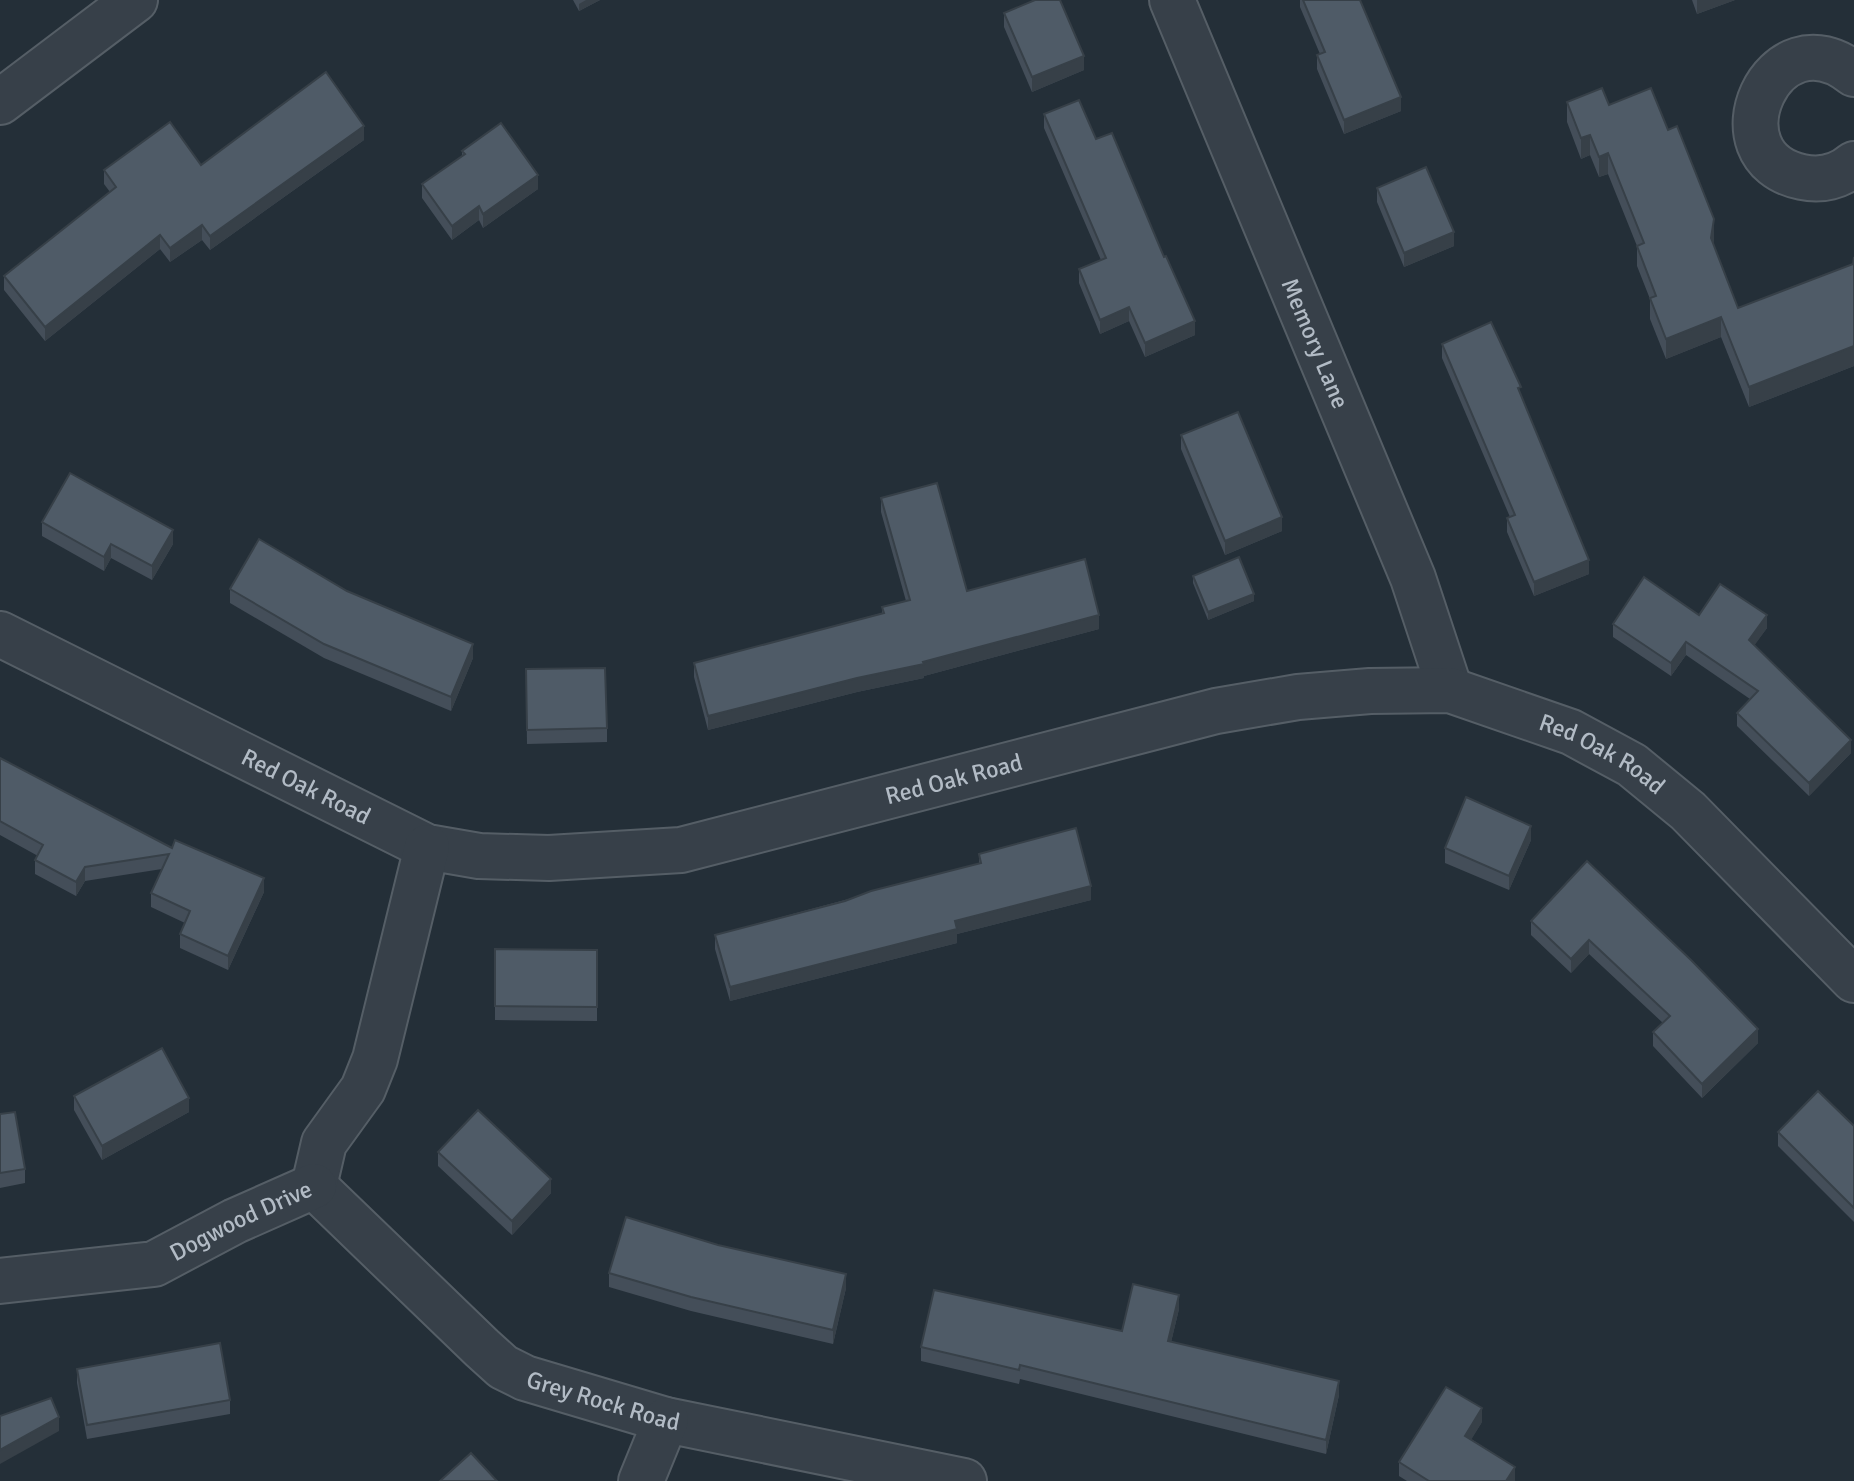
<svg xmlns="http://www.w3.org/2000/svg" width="1854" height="1481" font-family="Signika,sans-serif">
<rect width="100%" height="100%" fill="#242f38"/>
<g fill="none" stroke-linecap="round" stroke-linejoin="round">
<defs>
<g id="minor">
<path id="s1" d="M1172 0 1413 578 1450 690"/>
<path d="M1854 74C1773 9 1708 158 1802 177 1821 181 1839 177 1854 164"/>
<path d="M0 102 135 0"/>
<path id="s2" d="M0 634 427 847 479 856 549 858 681 850 1216 711 1298 697 1370 691 1450 690 1571 732 1632 765 1688 811 1854 980"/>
<path id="s3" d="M314 1186 482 1348 503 1367 525 1378 666 1420 964 1481"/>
<path d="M314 1186 324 1143 363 1089 375 1059 427 847"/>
<path id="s4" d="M0 1281 154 1264 235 1221 314 1186"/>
<path d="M641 1481 666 1420"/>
</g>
</defs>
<!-- minor casing -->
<use href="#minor" stroke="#555e66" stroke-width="48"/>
<!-- minor -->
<use href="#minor" stroke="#374049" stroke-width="44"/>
</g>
<!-- wall -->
<g fill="#444e59">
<path d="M573 0H600L579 11Z"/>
<path d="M1300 0H1360L1401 111 1344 134 1317 69V55L1320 54 1300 7Z"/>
<path d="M1692 0H1735L1697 14Z"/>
<path d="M1004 13 1084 70 1032 92 1004 27Z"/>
<path d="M1567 102 1609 105 1668 130 1714 239 1713 244 1738 308 1854 366 1749 407 1721 337 1666 359 1650 319V299L1637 266V246L1608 174 1599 177 1590 155 1581 159 1567 122Z"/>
<path d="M1044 114 1096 139 1195 335 1145 357 1129 321 1100 334 1079 283V269L1101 260 1044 128Z"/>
<path d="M364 140 210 250 202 240 170 262 160 249 45 341 4 290V276L110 192 104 184V170L201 165Z"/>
<path d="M462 151 538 189 483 228 479 220 452 240 422 198V184L462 156Z"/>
<path d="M1377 188 1454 246 1404 267 1377 202Z"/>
<path d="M1442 344 1521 395 1589 574 1534 596 1507 532V518L1510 517 1442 358Z"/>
<path d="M1181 435 1282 531 1225 555 1181 449Z"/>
<path d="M881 498 967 591 1099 629 924 676V678L857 692 708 730 694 677V663L882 613V607L906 601 881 512Z"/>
<path d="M42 522 173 544 152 580 111 558 104 571 42 536Z"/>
<path d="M1193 576 1254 601 1208 620 1193 583Z"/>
<path d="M230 589 347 591 473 658 451 711 324 658 230 603Z"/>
<path d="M1699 615 1767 628 1754 645 1851 753 1809 796 1737 726V713L1750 699 1686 655 1671 676 1613 637V624Z"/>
<path d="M526 669 607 728V742L527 744Z"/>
<path d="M0 758 172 848 264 892 228 970 180 948V934L185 923 151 907V893L162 869 85 881 76 896 35 874V860L38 856 0 835Z"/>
<path d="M1531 840 1509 890 1445 863V848Z"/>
<path d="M979 854 1091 900 957 934V943L730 1001 715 949V935L979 864Z"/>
<path d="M1587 861 1758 1043 1702 1098 1653 1046V1032L1663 1023 1589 954 1571 973 1531 935V921Z"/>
<path d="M495 949 597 950V1021L495 1020Z"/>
<path d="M74 1096 189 1112 102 1160 74 1110Z"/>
<path d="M0 1114 25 1169V1183L0 1188Z"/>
<path d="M1854 1126V1222L1778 1146V1132Z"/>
<path d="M438 1152 551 1193 512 1235 438 1166Z"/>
<path d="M609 1273 846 1288 833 1344 691 1311 609 1287Z"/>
<path d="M1179 1309 1171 1342 1339 1395 1326 1454 1020 1379 1019 1384 921 1361V1347L1122 1331Z"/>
<path d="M77 1369 230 1400V1414L87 1439 77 1383Z"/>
<path d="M1482 1422 1471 1439 1515 1467 1514 1481H1407L1399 1476V1462Z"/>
</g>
<!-- shaded-wall -->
<g fill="#374048">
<path d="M586 0H600L579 11V4Z"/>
<path d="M1697 0H1735L1697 14Z"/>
<path d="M1084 56V70L1032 92V77Z"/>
<path d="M1401 97V111L1344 134V120Z"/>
<path d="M364 126V140L210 250V236Z"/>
<path d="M1590 135V155L1581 159V138Z"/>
<path d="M1608 153V174L1599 177V157Z"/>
<path d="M538 175V189L483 228V214Z"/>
<path d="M479 206V220L452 240V226Z"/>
<path d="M1714 219V239L1711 259V238Z"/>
<path d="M202 225V240L170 262V248Z"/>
<path d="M1454 232V246L1404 267V253Z"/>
<path d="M160 235V249L45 341V327Z"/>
<path d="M1129 307V321L1100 334V320Z"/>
<path d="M1721 317V337L1666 359V339Z"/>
<path d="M1195 321V335L1145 357V343Z"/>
<path d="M1854 346V366L1749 407V387Z"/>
<path d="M1282 517V531L1225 555V541Z"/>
<path d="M173 530V544L152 580V566Z"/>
<path d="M111 544V558L104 571V557Z"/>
<path d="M1589 560V574L1534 596V582Z"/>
<path d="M1254 594V601L1208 620V612Z"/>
<path d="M1099 615V629L924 676V678L857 692 708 730V716Z"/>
<path d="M1767 615V628L1749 653V640Z"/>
<path d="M1686 642V655L1671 676V663Z"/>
<path d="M473 644V658L451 711V697Z"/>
<path d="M1851 740V753L1809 796V783Z"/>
<path d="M1531 826V840L1509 890V876Z"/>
<path d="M85 867V881L76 896V882Z"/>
<path d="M264 878V892L228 970V956Z"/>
<path d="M1091 886V900L957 934V943L730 1001V987L955 921Z"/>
<path d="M1589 940V954L1571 973V959Z"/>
<path d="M1758 1029V1043L1702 1098V1084Z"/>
<path d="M189 1098V1112L102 1160V1146Z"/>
<path d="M551 1179V1193L512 1235V1221Z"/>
<path d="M846 1274V1288L833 1344V1330Z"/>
<path d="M1179 1295V1309L1168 1355V1341Z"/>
<path d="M1339 1381V1395L1326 1454V1440Z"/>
<path d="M1482 1408V1422L1465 1450V1436Z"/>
<path d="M59 1417V1431L0 1464V1450Z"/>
<path d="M1515 1467V1481H1506Z"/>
</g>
<!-- building -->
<g fill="#4f5b67" stroke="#374048" stroke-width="2">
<path d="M1035 0H1060L1084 56 1032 77 1004 13Z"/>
<path d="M1303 0H1360L1401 97 1344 120 1317 55 1325 52Z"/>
<path d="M326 72 364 126 210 236 202 225 170 248 160 235 45 327 4 276 116 187 104 170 170 122 201 165Z"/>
<path d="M1602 88 1609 105 1651 88 1668 130 1677 126 1714 219 1711 238 1738 308 1853 264 1854 257V346L1749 387 1721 317 1666 339 1650 298 1656 296 1637 246 1644 243 1608 153 1599 157 1590 135 1581 138 1567 102Z"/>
<path d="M1079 100 1096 139 1112 133 1164 257 1166 256 1195 321 1145 343 1129 307 1100 320 1079 269 1106 258 1044 114Z"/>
<path d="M501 123 538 175 483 214 479 206 452 226 422 184 465 154 462 151Z"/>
<path d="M1426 167 1454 232 1404 253 1377 188Z"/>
<path d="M1491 322 1521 387 1518 388 1589 560 1534 582 1507 518 1515 515 1442 344Z"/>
<path d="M1238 412 1282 517 1225 541 1181 435Z"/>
<path d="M70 473 173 530 152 566 111 544 104 557 42 522Z"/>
<path d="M937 483 967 591 1085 559 1099 615 923 662 924 664 857 678 708 716 694 663 884 613 882 607 910 600 881 498Z"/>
<path d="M259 539 347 591 473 644 451 697 324 644 230 589Z"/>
<path d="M1239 557 1254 594 1208 612 1193 576Z"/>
<path d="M1644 577 1699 615 1720 584 1767 615 1749 640 1851 740 1809 783 1737 713 1758 691 1686 642 1671 663 1613 624Z"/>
<path d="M605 668 607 728 527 730 526 669Z"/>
<path d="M0 758 172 848 175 840 264 878 228 956 180 934 190 911 151 893 169 854 85 867 76 882 35 860 43 845 0 821Z"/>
<path d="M1466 797 1531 826 1509 876 1445 848Z"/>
<path d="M1076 828 1091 886 955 921 957 929 730 987 715 935 845 901 871 891 981 863 979 854Z"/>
<path d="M1587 861 1691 960 1758 1029 1702 1084 1653 1032 1670 1016 1589 940 1571 959 1531 921Z"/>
<path d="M495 949 597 950V1007L495 1006Z"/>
<path d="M162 1048 189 1098 102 1146 74 1096Z"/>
<path d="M1818 1091 1854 1126V1208L1778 1132Z"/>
<path d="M478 1110 551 1179 512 1221 438 1152Z"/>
<path d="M15 1112 25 1169 0 1173V1114Z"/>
<path d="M626 1217 718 1245 846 1274 833 1330 691 1297 609 1273Z"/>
<path d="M1133 1284 1179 1295 1168 1341 1339 1381 1326 1440 1020 1365 1019 1370 921 1347 934 1290 1122 1331Z"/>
<path d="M220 1343 230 1400 87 1425 77 1369Z"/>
<path d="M1446 1387 1482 1408 1465 1436 1515 1467 1506 1481H1429L1399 1462Z"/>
<path d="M51 1398 59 1417 0 1450V1416Z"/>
<path d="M471 1453 497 1481H440Z"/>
</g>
<g text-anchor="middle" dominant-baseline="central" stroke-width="8" stroke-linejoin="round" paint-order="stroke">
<!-- street labels -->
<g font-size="24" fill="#b2bbc5" stroke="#1c252d">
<text stroke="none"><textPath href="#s1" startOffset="372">Memory Lane</textPath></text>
<text stroke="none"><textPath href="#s2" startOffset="1686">Red Oak Road</textPath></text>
<text stroke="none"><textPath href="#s2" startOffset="1014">Red Oak Road</textPath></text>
<text stroke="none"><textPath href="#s2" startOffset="342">Red Oak Road</textPath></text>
<text stroke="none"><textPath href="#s4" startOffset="252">Dogwood Drive</textPath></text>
<text stroke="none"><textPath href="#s3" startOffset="368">Grey Rock Road</textPath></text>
</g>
</g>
</svg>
